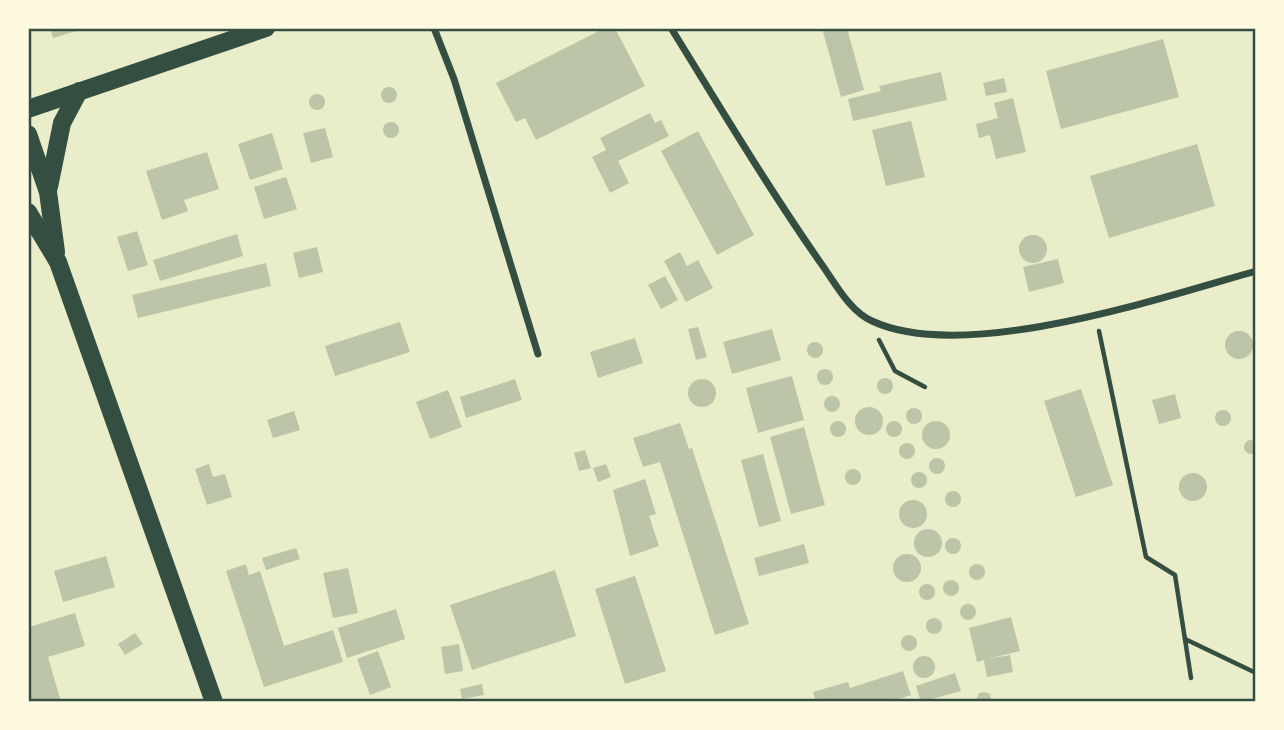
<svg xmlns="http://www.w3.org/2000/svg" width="1284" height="730" font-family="Barlow,sans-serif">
<rect width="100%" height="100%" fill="#e9edc9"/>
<!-- building -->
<g fill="#bcc5a7">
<path d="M50 28H75L76 31 53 38Z"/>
<path d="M605 28H615L645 86 536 140 525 118 516 122 496 83Z"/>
<path d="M822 28H847L864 90 841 97Z"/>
<path d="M1163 39 1179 97 1061 129 1046 71Z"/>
<path d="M941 72 947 100 853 121 848 99 881 91 879 86Z"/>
<path d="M1004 78 1007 92 986 96 983 83Z"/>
<circle cx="389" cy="95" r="8"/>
<circle cx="317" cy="102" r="8"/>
<path d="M1013 98 1026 152 996 159 990 135 979 138 976 124 998 118 994 103Z"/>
<path d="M650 113 655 123 661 120 669 136 618 161 629 183 610 193 592 157 606 150 600 138Z"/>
<path d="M911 121 925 177 886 186 872 130Z"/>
<circle cx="391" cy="130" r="8"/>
<path d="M325 128 333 157 311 163 303 133Z"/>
<path d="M698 131 754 235 717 255 661 151Z"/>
<path d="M272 133 283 169 250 180 238 144Z"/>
<path d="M1197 144 1215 206 1109 238 1090 176Z"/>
<path d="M207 152 219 189 184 200 188 211 162 220 146 171Z"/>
<path d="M286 177 297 209 264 219 254 187Z"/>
<path d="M137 231 148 265 128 271 117 237Z"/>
<path d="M237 234 243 256 160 281 153 260Z"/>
<circle cx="1033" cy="249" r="14"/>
<path d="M317 247 323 272 299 278 293 253Z"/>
<path d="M680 252 687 266 698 260 713 288 686 302 664 261Z"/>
<path d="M1058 259 1064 283 1029 292 1023 267Z"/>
<path d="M266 263 271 286 138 318 132 295Z"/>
<path d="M665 276 678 300 661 309 648 285Z"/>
<path d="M400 322 410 352 335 376 325 346Z"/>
<path d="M698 327 707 357 696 360 688 329Z"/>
<path d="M772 329 781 360 732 374 723 342Z"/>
<circle cx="1239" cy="345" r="14"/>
<path d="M635 338 643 363 598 378 590 352Z"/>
<circle cx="815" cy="350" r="8"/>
<circle cx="825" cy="377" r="8"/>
<path d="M792 376 804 420 758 433 746 388Z"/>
<circle cx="885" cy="386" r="8"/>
<circle cx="702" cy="393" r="14"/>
<path d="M515 379 522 400 466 418 460 397Z"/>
<path d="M1081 389 1113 485 1076 497 1044 401Z"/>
<path d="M448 390 462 427 430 439 416 402Z"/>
<path d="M1175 394 1181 418 1159 424 1152 400Z"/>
<circle cx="832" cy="404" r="8"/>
<circle cx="869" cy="421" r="14"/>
<circle cx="914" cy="416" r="8"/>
<circle cx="1223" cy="418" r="8"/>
<path d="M294 411 300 430 273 438 267 420Z"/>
<circle cx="894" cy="429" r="8"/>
<circle cx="838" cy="429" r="8"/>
<circle cx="936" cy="435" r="14"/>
<path d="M680 423 689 449 692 448 749 624 715 635 660 462 643 467 633 438Z"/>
<path d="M804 427 825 505 791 514 770 437Z"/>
<circle cx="1251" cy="447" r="7"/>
<circle cx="907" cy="451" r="8"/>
<path d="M585 450 591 468 579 471 574 453Z"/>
<path d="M763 454 781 521 759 527 741 460Z"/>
<circle cx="937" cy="466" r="8"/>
<path d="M209 464 213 477 225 474 232 497 207 505 195 469Z"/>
<path d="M606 464 611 477 598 482 593 468Z"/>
<circle cx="853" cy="477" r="8"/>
<circle cx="919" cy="480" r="8"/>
<circle cx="1193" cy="487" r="14"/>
<path d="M645 479 656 514 649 516 659 546 630 556 613 490Z"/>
<circle cx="953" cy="499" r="8"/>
<circle cx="913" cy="514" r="14"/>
<circle cx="928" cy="543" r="14"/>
<circle cx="953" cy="546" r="8"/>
<path d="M804 544 809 563 759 576 754 558Z"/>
<path d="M296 548 300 559 266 570 262 558Z"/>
<circle cx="907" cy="568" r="14"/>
<path d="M106 556 115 587 63 602 54 571Z"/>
<circle cx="977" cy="572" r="8"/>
<path d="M246 564 249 575 260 571 284 646 333 630 343 662 264 687 226 571Z"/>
<path d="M348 568 358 613 333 618 323 573Z"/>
<path d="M555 570 576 636 472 670 450 605Z"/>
<path d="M635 576 666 671 625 684 595 589Z"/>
<circle cx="951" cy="588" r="8"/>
<circle cx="927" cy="592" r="8"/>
<circle cx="968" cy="612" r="8"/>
<path d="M396 609 405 639 347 658 338 628Z"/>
<path d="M75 613 85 646 48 657 61 702H29V627Z"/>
<path d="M1011 617 1020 651 987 659 1010 655 1013 672 987 677 984 660 977 662 969 628Z"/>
<circle cx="934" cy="626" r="8"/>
<path d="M135 633 143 644 125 655 118 644Z"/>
<circle cx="909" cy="643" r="8"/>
<path d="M459 644 463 671 445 674 441 647Z"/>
<path d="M378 651 391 687 370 695 357 659Z"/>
<circle cx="924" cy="667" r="11"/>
<path d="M903 671 911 695 890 702H816L813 692 848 682 850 688Z"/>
<path d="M955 673 961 691 921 702 916 686Z"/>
<path d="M482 684 484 695 462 699 460 689Z"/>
<path d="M985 692 990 694 992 702H975L979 693Z"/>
</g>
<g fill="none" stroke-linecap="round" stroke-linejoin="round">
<!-- path -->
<g stroke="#344e41" stroke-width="4.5">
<path d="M1099 331 1146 557 1175 575 1191 678"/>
<path d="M879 340 895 371 925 387"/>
<path d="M1185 639 1256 673"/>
</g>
<!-- minor -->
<g stroke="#344e41" stroke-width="7">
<path d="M434 28 454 79 538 354"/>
<path d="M671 28C720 107 767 186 820 262 834 281 849 311 872 321 964 364 1161 298 1256 271"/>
</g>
<!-- primary -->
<g stroke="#344e41" stroke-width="18">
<path d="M28 109 266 28"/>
<path d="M28 134 48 192 56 252"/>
<path d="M49 187 62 123 79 91"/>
<path d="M28 212 58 262 214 702"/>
</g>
</g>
<!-- border -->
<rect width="1284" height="730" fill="none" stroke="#fefae0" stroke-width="60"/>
<rect x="30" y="30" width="1224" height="670" fill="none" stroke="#344e41" stroke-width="2.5"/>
</svg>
